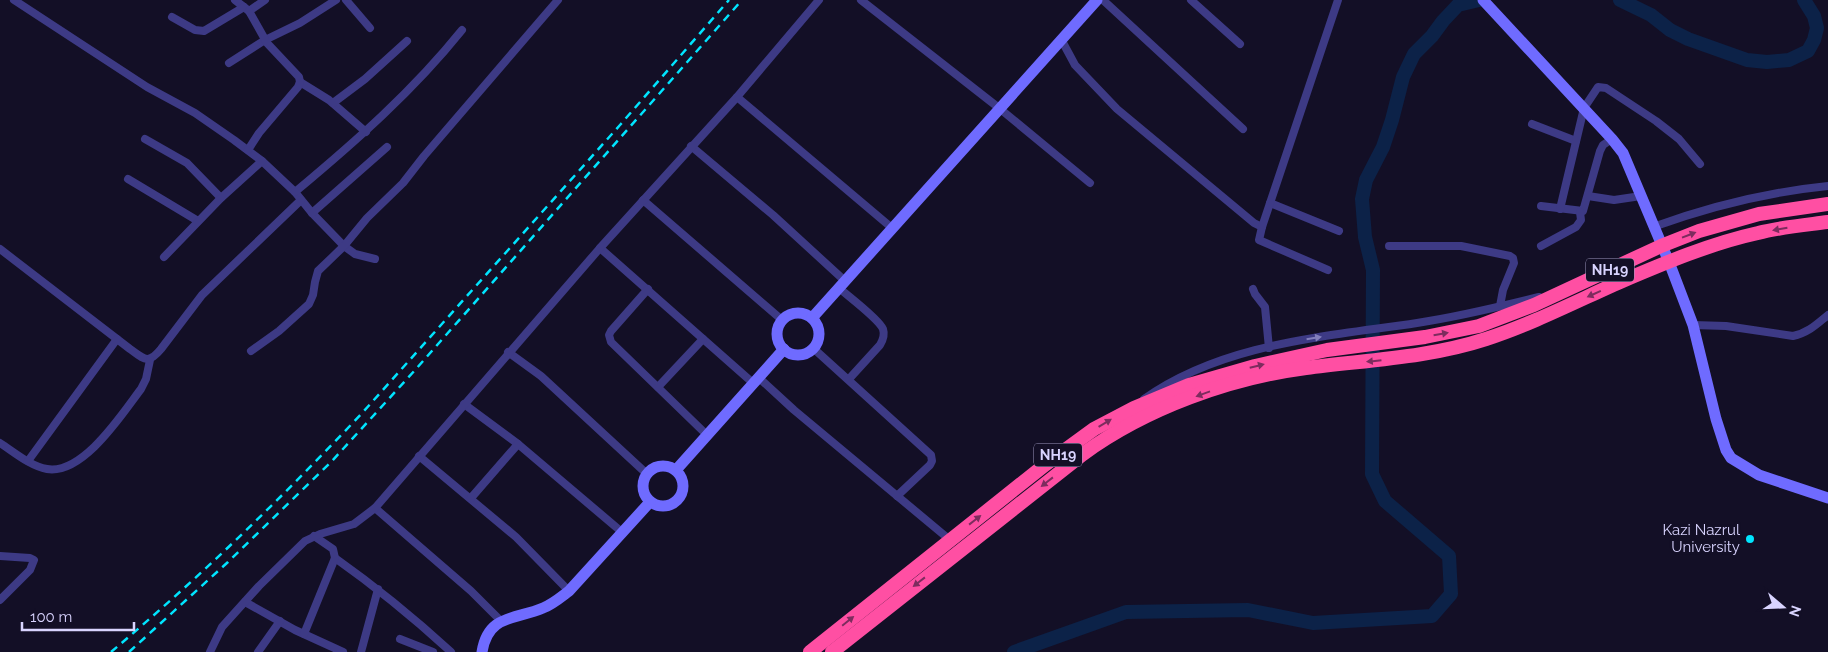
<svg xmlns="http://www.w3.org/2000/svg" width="1828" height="652" font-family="Raleway,sans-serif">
<rect width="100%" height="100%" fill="#130f26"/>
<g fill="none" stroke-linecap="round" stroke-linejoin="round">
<!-- river -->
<g stroke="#0c2248" stroke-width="14">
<path d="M1620 0 1651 15 1670 30 1688 39 1747 60 1767 62 1789 60 1808 51 1814 40 1817 28 1814 16 1804 0"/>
<path d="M1014 652 1126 612 1248 610 1313 623 1432 616 1451 594 1449 556 1385 501 1372 474 1373 270 1365 237 1362 199 1366 180 1383 147 1392 120 1403 77 1414 54 1432 36 1443 21 1458 5 1479 0"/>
</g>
<!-- street -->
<g stroke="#3d3a85" stroke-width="8">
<path d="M14 0 147 87 195 113 234 140 262 161 295 192 312 213 344 246 355 254 375 259"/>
<path d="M235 0 249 11 265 0"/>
<path d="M346 0 370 28"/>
<path d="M861 0 999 108 1090 183"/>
<path d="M1103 0 1243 129"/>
<path d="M1191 0 1240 44"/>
<path d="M172 17 195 30 204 31 244 7"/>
<path d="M1061 39 1075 65 1117 109 1254 223 1262 227"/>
<path d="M229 63 265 40 300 23 336 0"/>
<path d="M300 82 329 100 366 132"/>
<path d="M737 97 892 228"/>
<path d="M333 103 365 79 407 41"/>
<path d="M1532 124 1576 141"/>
<path d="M145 139 187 163 221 198"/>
<path d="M691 146 773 215 845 281"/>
<path d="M248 150 259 133 298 87 300 82 299 77 267 43 249 11"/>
<path d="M128 179 198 221"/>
<path d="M295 192C355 142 413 91 462 30"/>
<path d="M1588 196 1614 200 1641 196"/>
<path d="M643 200 782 320"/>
<path d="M1270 203 1339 231"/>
<path d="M1541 206 1583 211 1600 151 1603 145 1612 139"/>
<path d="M1560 209 1584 108 1598 87 1606 88 1656 121 1679 139 1700 164"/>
<path d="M312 213 387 147"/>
<path d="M1653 227C1711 206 1768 192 1828 186"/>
<path d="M1389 246H1461L1510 256 1513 258 1514 263 1503 290 1500 306"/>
<path d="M1541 246 1576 227 1581 220 1580 212"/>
<path d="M600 248 753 383"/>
<path d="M0 249 130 349C144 359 148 365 161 349L202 295 301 200"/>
<path d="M164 257 221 198 262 161"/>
<path d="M1328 270 1259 240 1262 227 1338 0"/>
<path d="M839 288C848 296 879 319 883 329 885 335 883 340 880 345L849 379"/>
<path d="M648 289 611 331 609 335 611 342 707 435"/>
<path d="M1253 289 1255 294 1265 307 1269 348"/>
<path d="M1693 325 1726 326 1793 336C1808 333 1817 324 1828 315"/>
<path d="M813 348 931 455 932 461 930 465 897 496"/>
<path d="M251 351 279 331 309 304 313 295 315 282 318 271 344 246 367 218 403 183 424 156 558 0"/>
<path d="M508 352 541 376 647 474"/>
<path d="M758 377 794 410 950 540"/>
<path d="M658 387 703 339"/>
<path d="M1144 399C1223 343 1324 337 1417 323 1458 317 1499 307 1539 297"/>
<path d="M464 404 518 444 623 533"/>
<path d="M0 443C14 452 30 466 47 469 83 475 122 414 141 389L146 379 150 360"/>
<path d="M419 456 516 537 569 591"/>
<path d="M28 461 117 339"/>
<path d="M471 498 518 444"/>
<path d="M375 508 471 591 501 621"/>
<path d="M0 556 30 558 34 560 30 570 0 600"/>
<path d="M335 558C376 587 414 618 451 652"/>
<path d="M245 602 295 630 343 652"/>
<path d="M304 634 335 558 333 549 314 536"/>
<path d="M400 639 433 652"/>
<path d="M210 652 222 627 259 586 305 541 320 534 354 524 375 508 600 248 737 97 819 0"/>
<path d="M258 652 280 621"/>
<path d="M361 652 378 589"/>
</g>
<!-- secondary -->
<g stroke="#6f6bff" stroke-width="11">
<path d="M1483 0 1612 139 1623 153 1669 262 1693 325 1716 419 1726 450 1731 458 1759 475 1828 498"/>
<circle cx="798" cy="334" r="21"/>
<path d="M812 318 1097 0"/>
<circle cx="663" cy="486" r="20"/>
<path d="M676 470 784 349"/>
<path d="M482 652C488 614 515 620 543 608 553 604 561 597 569 591L650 502"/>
</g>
<!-- highway -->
<g stroke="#ff4fa3" stroke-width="14">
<path d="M810 652 1046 464 1094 429 1134 408 1189 385 1255 366 1327 350 1425 337 1479 326 1534 305 1661 246 1699 231 1759 214 1828 204"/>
<path d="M832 652 1083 454C1146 408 1230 378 1306 368 1366 360 1428 358 1486 339 1529 325 1571 304 1613 285 1660 265 1708 244 1758 233 1781 227 1805 225 1828 222"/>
</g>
<!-- rail -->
<g stroke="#00e5ff" stroke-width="2.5" stroke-dasharray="8 6" stroke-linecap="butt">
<path d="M111 652C200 577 284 496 364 411L620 125 729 0"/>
<path d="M129 652 228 562 332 461 416 369 742 0"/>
</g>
</g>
<!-- one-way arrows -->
<defs><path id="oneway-solid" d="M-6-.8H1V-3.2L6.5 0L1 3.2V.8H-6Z" transform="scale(1.25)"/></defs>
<g fill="#7d2c5e">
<use href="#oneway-solid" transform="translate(1780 229) rotate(170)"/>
<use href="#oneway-solid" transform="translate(1689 235) rotate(-21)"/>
<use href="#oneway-solid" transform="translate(1594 294) rotate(156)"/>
<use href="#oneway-solid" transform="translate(1441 334) rotate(-10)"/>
<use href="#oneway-solid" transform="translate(1374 361) rotate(174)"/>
<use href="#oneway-solid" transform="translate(1257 366) rotate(-14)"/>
<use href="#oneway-solid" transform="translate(1203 394) rotate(160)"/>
<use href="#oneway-solid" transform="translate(1105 423) rotate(-31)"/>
<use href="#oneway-solid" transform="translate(1047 482) rotate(142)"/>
<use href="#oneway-solid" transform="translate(975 520) rotate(-38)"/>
<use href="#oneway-solid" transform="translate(919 582) rotate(142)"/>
<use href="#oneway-solid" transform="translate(848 621) rotate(-39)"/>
</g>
<use fill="#837fbc" href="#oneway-solid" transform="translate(1314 338) rotate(-9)"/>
<!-- markers -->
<circle fill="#00e5ff" stroke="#130f26" stroke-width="2" cx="1750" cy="539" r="5"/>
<g text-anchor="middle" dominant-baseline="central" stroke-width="5" stroke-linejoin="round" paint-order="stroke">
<!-- shield labels -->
<g fill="#130f26" stroke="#9e99be" stroke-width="1">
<rect x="1586" y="258.5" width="48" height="23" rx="4"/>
<rect x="1034" y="443.5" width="48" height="23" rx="4"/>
</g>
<g font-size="14" font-weight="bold" fill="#d9d4ff">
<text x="1610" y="270">NH19</text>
<text x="1058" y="455">NH19</text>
</g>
<!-- poi labels -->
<g font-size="15" fill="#d9d4ff" stroke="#130f26" text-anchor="end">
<text x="1740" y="530">Kazi Nazrul<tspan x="1740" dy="17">University</tspan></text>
</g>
</g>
<!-- north arrow -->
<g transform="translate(1783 607) rotate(109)" stroke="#130f26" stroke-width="4" paint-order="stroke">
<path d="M0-4L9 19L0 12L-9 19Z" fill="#d9d4ff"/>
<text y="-8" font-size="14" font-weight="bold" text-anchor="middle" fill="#d9d4ff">N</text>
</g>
<!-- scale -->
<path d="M22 622v8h112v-8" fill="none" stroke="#d9d4ff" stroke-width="2.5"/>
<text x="30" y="622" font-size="15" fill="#d9d4ff" stroke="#130f26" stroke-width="4" paint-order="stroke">100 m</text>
</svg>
